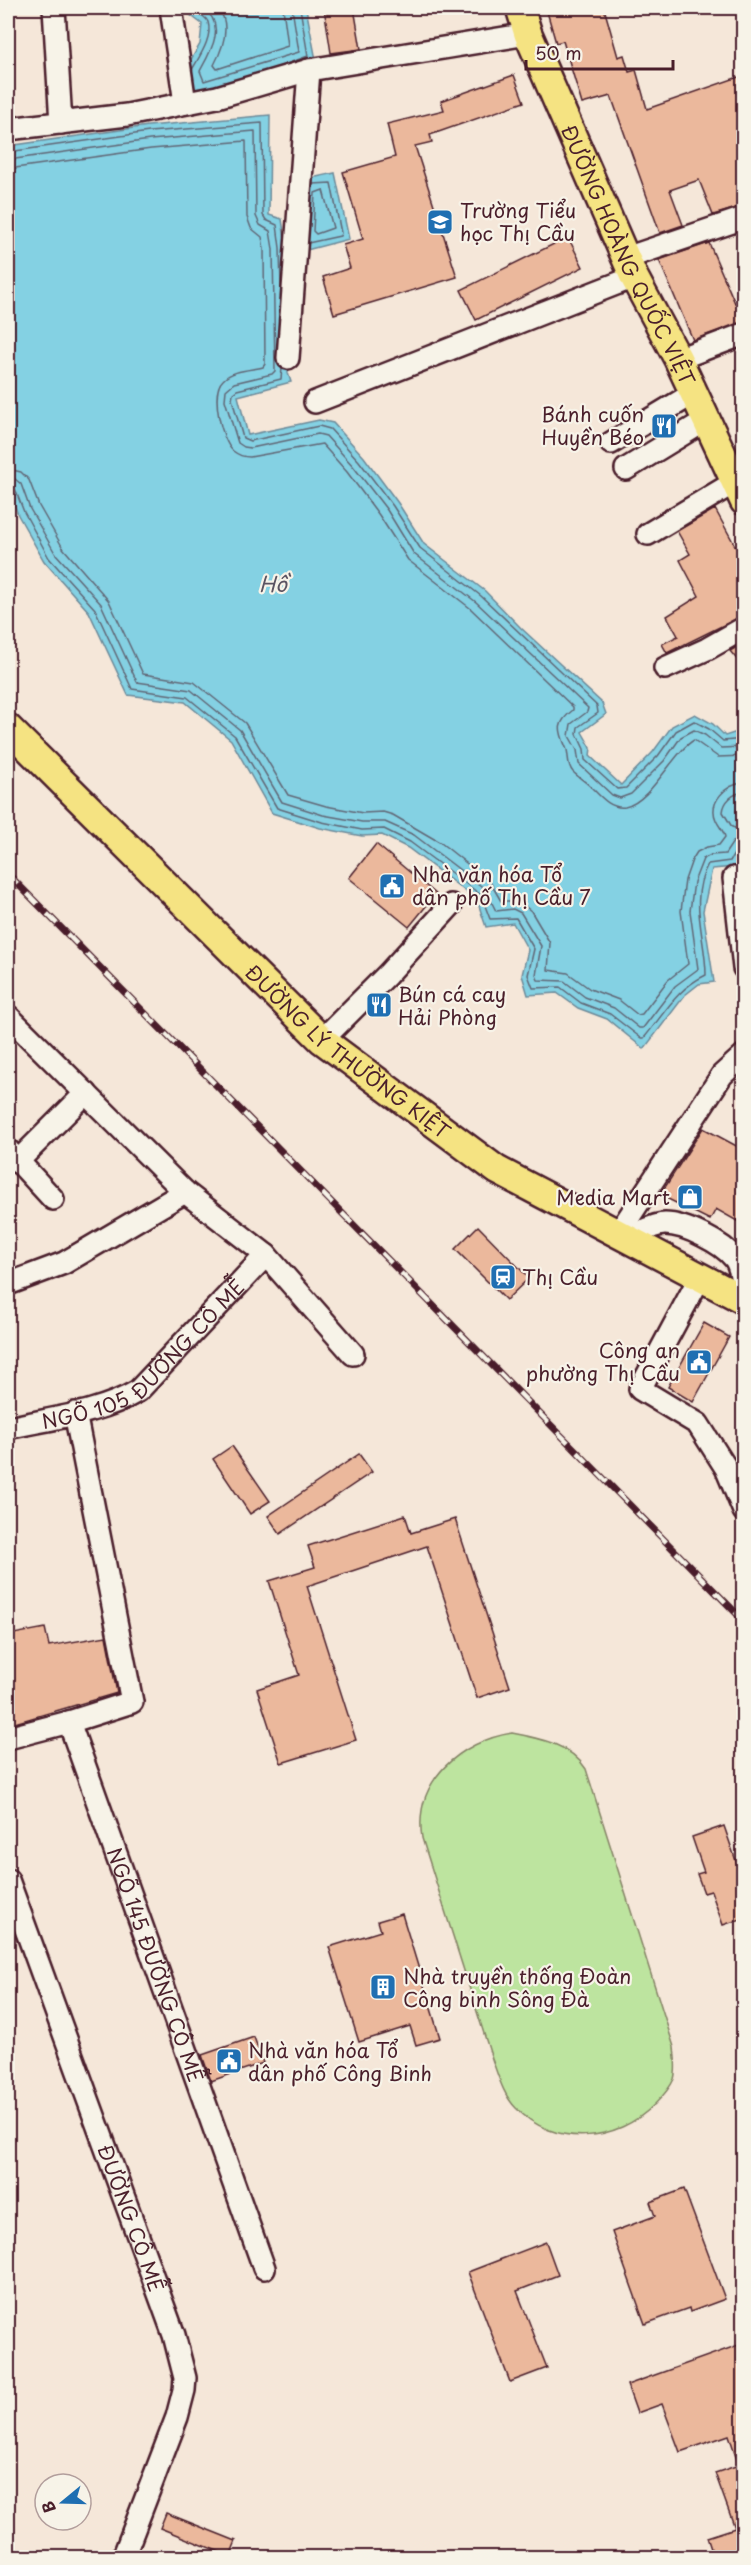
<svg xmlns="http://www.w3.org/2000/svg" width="751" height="2565" font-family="'Playpen Sans',sans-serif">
<rect width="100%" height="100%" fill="#f5e7d9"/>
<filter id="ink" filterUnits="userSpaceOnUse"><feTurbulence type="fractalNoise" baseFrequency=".0167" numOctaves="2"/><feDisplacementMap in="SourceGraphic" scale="12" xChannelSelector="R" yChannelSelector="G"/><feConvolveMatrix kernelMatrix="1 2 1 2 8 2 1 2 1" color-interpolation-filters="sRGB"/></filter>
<g filter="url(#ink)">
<!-- green -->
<path fill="#bde49f" stroke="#848265" stroke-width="1.5" d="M512 1733C539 1738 570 1744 586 1769L674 2047C675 2057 677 2069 674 2079 670 2088 662 2097 655 2104 617 2143 554 2148 516 2108 503 2095 498 2075 492 2059L422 1838C413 1781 461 1741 512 1733Z"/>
<!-- water -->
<g fill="#84d1e3" stroke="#6d8a99" stroke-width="1.5">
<path d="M188 8H306L316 60 192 97 185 70 200 44 202 24 189 14Z"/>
<path d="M270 115 269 215 282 219 286 247 288 373 291 382 238 396 248 435 319 420 333 423 364 457 398 503 424 544 485 591 521 628 602 703 606 714 582 732 591 748 590 756 621 785 653 752 672 726 695 714 713 724 725 736 737 732 743 734V804L736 811 743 820 742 851 735 867 712 869 703 911 714 982 699 984 685 995 644 1049 607 1019 578 1008 557 993 528 995 522 975 528 950 513 923 486 927 477 900 408 848 382 835 362 836 320 828 272 813 231 740 185 702 128 695 89 612 44 561 18 515 8 487V146L148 126Z"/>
<path d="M335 173 349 239 299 252 302 180Z"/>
</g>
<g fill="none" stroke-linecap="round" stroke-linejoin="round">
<!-- shore -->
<g stroke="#616675" stroke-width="1.5">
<path d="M203 8C227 25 211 51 200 71L204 81 299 52 292 8"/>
<path d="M218 8C231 24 223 48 214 65L217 69 288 46 283 8"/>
<path d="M278 67 308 56 300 8"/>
<path d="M192 70C199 57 213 38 208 22 206 16 197 14 194 8"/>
<path d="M8 152 149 132 262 123 263 215 266 220 277 225 280 248 281 290"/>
<path d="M8 160 150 140 255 131 256 216 260 225 270 231 273 249 275 371 272 374 234 383 226 390 225 400 238 443 244 447 251 448 318 434 326 436 353 466 387 510 414 554 476 602 588 708 587 712 571 724 569 736 577 750 579 764 612 795 620 798 631 794 664 761 681 737 694 730 705 735 721 748 744 747"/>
<path d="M8 169 151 149 246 141 247 217 251 228 262 237 264 249 265 364 263 367C251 370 232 370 223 380 210 392 221 440 233 451 238 455 244 457 250 457L322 444 347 472 379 515 408 560 470 608 573 707V710C554 725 560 732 567 750 569 758 567 765 573 772 578 777 585 781 591 787 600 796 610 809 625 807 651 802 673 752 694 740L718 757 744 756"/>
<path d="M323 190 333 228 316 234 313 231 315 193Z"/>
<path d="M308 243 340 236 341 233 331 183 313 184"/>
<path d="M282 368 281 379 237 390 233 393 232 399 243 438 250 441 319 426 330 429 359 461 393 506 420 548 481 596 597 706 598 713 578 727 577 734 584 749 585 760 617 789 626 788 658 756 676 731 694 721 709 729 723 741 744 739"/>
<path d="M8 469 21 472 29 480 39 506 63 548 109 601 143 674 194 682 245 723 288 795 326 806 363 813 383 812 393 815 441 843 490 882 501 901H518L531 911 550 943 548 970 568 973 590 989 619 1000 638 1015 642 1014 668 980 688 964 681 911 685 880 692 860 697 852 707 847 719 845 725 837C724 831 719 827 716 820 708 802 726 784 744 783"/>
<path d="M8 478 15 479 21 484 30 509 55 553 101 604 137 682 191 690 240 730 282 802 323 815 362 822H385L414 835 485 889 496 911 513 909 521 913 541 946 536 975 538 980 564 981 585 997 614 1008 639 1028H643L675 986 698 969 690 911 694 882 703 859 711 855 725 854 733 842 744 839"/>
<path d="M8 486 15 489 24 512 49 558 95 609 132 689 187 697 235 736 277 808 322 822 362 830 384 829 410 842 481 895 490 919 516 918 534 949 528 975 533 988 560 987 581 1003 610 1014 641 1038H644C665 1013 676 989 706 975 706 938 688 900 708 864L730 861 737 849 744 847"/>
<path d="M744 792C733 793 724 801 723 812L732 827 744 831"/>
</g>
</g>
<!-- building -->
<g fill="#ebb89c" stroke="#4a1f2b" stroke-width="1.5">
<path d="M324 8H354L361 49 331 53Z"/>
<path d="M546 8H604L618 57 624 55 629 72 636 70 647 109 744 75V206L713 215 699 180 670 190 683 225 660 233 611 96 582 104 563 41 556 43Z"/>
<path d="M514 75 524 102 430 135 432 142 415 146 457 277 334 314 323 277 350 268 343 245 363 239 343 172 395 157 387 124 444 110 441 101Z"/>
<path d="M568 237 583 267 476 320 461 290Z"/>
<path d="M709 243 735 303 744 300V322L693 340 659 260Z"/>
<path d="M715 509 744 562V615L667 653 662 644 678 636 667 616 699 596 680 560 690 554 677 531Z"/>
<path d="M744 643V668L730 651Z"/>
<path d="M376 844 436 894 409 927 349 878Z"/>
<path d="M703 1128 744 1150V1225L716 1209 710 1220 660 1195Z"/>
<path d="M478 1226 529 1278 506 1300 455 1249Z"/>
<path d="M704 1323 729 1337 693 1402 668 1387Z"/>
<path d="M232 1446 270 1501 250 1514 213 1459Z"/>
<path d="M359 1454 372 1472 280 1534 268 1516Z"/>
<path d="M405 1515 411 1533 455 1519 510 1687 477 1698 427 1546 307 1586 356 1740 281 1763 257 1689 299 1675 269 1581 315 1567 308 1546Z"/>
<path d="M45 1628 49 1646 106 1636 117 1693 8 1725V1635Z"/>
<path d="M724 1826 744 1884V1918L723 1925 711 1891 704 1893 697 1874 704 1872 692 1837Z"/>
<path d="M402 1914 440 2038 416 2045 410 2026 359 2042 329 1947 381 1931 378 1921Z"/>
<path d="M254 2037 263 2063 211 2081 202 2055Z"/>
<path d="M684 2189 725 2299 690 2312 689 2308 645 2324 612 2232 655 2216 650 2202Z"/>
<path d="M546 2242 558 2275 517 2291 547 2368 510 2382 468 2272Z"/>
<path d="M744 2343V2558H714L707 2537 735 2528 715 2473 739 2465 729 2435 680 2452 662 2404 637 2413 627 2385Z"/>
<path d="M166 2513 236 2541 230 2556 160 2528Z"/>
</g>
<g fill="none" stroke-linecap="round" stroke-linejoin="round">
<defs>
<g id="minor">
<path d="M54 8 61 123"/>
<path d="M171 8 185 103"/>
<path d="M8 129 127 115 217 97 309 70"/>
<path d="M626 258 744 218"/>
<path d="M288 358 309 70 528 34"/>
<path d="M678 359 744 334"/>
<path d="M315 402 634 277"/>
<path d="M611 443 694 393"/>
<path d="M626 469 706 420"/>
<path d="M648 534 735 482"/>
<path d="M665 668 707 649 744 628"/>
<path d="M734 878 744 968"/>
<path d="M8 1016 185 1192 266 1255 353 1354"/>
<path d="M322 1040 387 975 451 905"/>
<path d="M8 1150 53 1199"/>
<path d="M17 1162 86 1093"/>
<path d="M618 1234 722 1075 744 1055"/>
<path d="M626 1238C637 1234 654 1224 665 1224 685 1224 723 1243 735 1259 742 1269 742 1284 744 1295"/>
<path d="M700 1277 640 1389 698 1424 726 1468 744 1511"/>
<path d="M8 1284 64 1263 185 1192"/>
<path id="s1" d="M8 1428C51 1418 99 1414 138 1391L266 1255"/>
<path d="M69 1722 132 1702 75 1413"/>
<path id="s2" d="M8 1738 69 1722 264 2268"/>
<path id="s3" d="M8 1880 174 2335 185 2378 184 2390 177 2417 123 2558"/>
</g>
<g id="major">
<path id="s4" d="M520 8 528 34 634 277 678 359 744 501"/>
<path id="s5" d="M8 728 322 1040 497 1170 744 1300"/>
</g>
</defs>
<!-- minor casing -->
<use href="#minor" stroke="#4a1f2b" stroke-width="26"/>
<!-- major casing -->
<use href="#major" stroke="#4a1f2b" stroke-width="32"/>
<!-- minor -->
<use href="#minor" stroke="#f7f3e8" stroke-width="21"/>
<!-- major -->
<use href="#major" stroke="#f5e382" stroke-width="27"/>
<defs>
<path id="rail" d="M8 874 744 1621"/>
</defs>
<!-- rail casing -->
<use href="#rail" stroke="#4a1f2b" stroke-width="7"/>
<!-- rail -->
<use href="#rail" stroke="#f7f3e8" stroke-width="4.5" stroke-dasharray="14" stroke-linecap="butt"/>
</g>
</g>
<!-- icons -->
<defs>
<symbol id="school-square" viewBox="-11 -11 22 22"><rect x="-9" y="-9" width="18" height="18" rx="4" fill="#1f6fb2" stroke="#f7f3e8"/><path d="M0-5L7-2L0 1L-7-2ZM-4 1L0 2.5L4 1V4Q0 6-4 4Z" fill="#fff"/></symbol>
<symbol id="restaurant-square" viewBox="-11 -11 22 22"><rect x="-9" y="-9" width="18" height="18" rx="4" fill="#1f6fb2" stroke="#f7f3e8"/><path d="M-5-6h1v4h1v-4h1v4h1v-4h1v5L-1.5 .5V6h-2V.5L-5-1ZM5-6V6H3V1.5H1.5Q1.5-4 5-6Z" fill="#fff"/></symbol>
<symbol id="civic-square" viewBox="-11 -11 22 22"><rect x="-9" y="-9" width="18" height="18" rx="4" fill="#1f6fb2" stroke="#f7f3e8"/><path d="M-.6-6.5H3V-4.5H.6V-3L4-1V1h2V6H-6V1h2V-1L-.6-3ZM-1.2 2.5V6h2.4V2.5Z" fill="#fff"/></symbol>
<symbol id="shop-square" viewBox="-11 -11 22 22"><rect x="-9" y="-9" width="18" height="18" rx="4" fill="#1f6fb2" stroke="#f7f3e8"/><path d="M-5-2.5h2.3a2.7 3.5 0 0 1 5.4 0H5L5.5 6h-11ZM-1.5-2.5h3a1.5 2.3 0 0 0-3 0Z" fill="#fff"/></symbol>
<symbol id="station-square" viewBox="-11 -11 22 22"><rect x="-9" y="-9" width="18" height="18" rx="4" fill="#1f6fb2" stroke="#f7f3e8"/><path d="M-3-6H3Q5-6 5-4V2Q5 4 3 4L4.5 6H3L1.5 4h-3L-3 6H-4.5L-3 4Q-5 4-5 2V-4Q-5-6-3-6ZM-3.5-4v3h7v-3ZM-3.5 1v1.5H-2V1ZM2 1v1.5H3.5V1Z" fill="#fff"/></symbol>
<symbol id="building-square" viewBox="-11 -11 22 22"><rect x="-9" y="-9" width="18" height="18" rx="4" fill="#1f6fb2" stroke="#f7f3e8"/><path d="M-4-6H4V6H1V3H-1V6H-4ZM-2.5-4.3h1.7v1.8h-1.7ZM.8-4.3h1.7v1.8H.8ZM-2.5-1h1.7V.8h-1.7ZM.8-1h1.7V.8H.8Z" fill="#fff"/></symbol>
</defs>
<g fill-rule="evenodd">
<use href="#school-square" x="425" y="207" width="30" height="30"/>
<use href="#restaurant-square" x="649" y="411" width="30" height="30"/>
<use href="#civic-square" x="377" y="871" width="30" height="30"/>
<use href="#restaurant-square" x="364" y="990" width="30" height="30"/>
<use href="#shop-square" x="675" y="1182" width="30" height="30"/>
<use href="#station-square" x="488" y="1262" width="30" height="30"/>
<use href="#civic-square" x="684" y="1347" width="30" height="30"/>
<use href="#building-square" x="368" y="1972" width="30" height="30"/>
<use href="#civic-square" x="214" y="2046" width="30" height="30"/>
</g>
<g text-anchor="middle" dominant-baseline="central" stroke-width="4.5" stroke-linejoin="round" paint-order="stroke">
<!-- poi labels -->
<g font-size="20" fill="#4a1f2b" stroke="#f7f3e8" text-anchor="start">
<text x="460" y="210">Trường Tiểu<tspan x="460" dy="23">học Thị Cầu</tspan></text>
<text x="644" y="414" text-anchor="end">Bánh cuốn<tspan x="644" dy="23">Huyền Béo</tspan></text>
<text x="412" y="874">Nhà văn hóa Tổ<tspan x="412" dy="23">dân phố Thị Cầu 7</tspan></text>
<text x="398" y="994">Bún cá cay<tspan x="398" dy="23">Hải Phòng</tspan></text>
<text x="670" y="1197" text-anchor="end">Media Mart</text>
<text x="522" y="1277">Thị Cầu</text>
<text x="680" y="1350" text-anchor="end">Công an<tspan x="680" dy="23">phường Thị Cầu</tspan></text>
<text x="403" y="1976">Nhà truyền thống Đoàn<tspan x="403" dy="23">Công binh Sông Đà</tspan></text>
<text x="248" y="2050">Nhà văn hóa Tổ<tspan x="248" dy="23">dân phố Công Binh</tspan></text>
</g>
<!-- street labels -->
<g font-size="20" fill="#4a1f2b" stroke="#f7f3e8">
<text stroke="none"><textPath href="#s4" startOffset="270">ĐƯỜNG HOÀNG QUỐC VIỆT</textPath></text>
<text stroke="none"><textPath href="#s5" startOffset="470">ĐƯỜNG LÝ THƯỜNG KIỆT</textPath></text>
<text stroke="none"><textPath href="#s1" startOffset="160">NGÕ 105 ĐƯỜNG CÔ MỄ</textPath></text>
<text stroke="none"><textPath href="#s2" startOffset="321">NGÕ 145 ĐƯỜNG CÔ MỄ</textPath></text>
<text stroke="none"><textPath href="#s3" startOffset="360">ĐƯỜNG CÔ MỄ</textPath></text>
</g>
<!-- water labels -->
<g font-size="21" font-style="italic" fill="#5b5462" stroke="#f7f3e8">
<text x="273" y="583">Hồ</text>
</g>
</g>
<!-- margin -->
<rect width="751" height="2565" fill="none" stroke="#f7f3e8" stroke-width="30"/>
<rect x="15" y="15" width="721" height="2535" fill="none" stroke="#4a1f2b" stroke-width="2" filter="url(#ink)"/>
<!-- north arrow -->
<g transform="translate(63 2502) rotate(251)"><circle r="28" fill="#f7f3e8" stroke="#b29e9c" stroke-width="1.5"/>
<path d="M0-4.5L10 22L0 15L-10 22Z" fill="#1f6fb2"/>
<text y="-9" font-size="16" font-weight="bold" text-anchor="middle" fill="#4a1f2b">B</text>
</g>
<!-- scale -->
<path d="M526 60v9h147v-9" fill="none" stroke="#4a1f2b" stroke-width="3"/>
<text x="535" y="60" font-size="18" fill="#4a1f2b" stroke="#f7f3e8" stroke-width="4.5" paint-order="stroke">50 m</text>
</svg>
